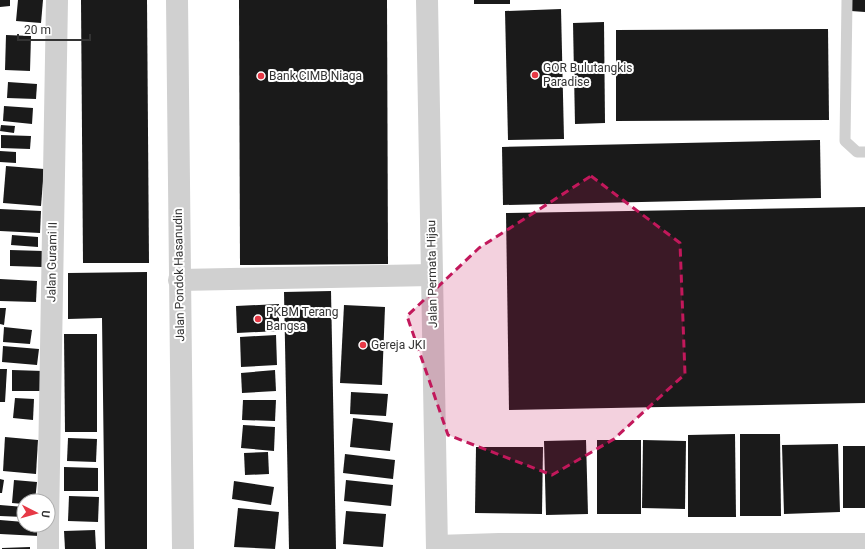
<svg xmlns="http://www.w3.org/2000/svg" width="865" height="549" font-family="Roboto,sans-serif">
<rect width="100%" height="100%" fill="#fff"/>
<!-- building -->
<g fill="#1a1a1a">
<path d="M0 0H10V6L0 7Z"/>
<path d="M18 0H43L41 23 16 21Z"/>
<path d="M81 0H147L149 263H83Z"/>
<path d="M239 0H387L388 264 240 265Z"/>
<rect x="474" y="0" width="36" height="4"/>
<path d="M852 0H865V12L851 11Z"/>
<path d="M561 9 564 139 508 140 505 11Z"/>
<path d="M604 22 605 123 575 124 573 23Z"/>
<path d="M828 29 829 120 616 121V30Z"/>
<path d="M6 35 31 36 30 71 5 70Z"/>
<path d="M8 82 37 84 36 99 7 98Z"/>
<path d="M4 106 33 108 32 124 3 121Z"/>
<path d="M1 125 15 126 14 133 0 131Z"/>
<path d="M1 135 31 136 30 149 1 148Z"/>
<path d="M820 140 821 198 503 205 502 147Z"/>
<path d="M0 151 16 152V163L0 162Z"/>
<path d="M6 166 44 169 41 206 3 203Z"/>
<path d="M865 207V403L509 410 506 213Z"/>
<path d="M0 209 41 211 40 233 0 231Z"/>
<path d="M12 235 38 237V247L11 245Z"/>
<path d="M10 250 43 251 42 267 10 266Z"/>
<path d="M147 272V549H105L102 318 68 319V273Z"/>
<path d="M0 279 37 281 36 302 0 301Z"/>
<path d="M331 291 336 549H289L284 292Z"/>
<path d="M279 304V331L237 333 236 306Z"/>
<path d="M344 305 385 307 382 385 340 383Z"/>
<path d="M0 308H6L4 325 0 324Z"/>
<path d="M4 327 32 330 30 344 3 342Z"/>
<path d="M64 334H97V432H65Z"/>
<path d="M276 335 277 365 241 367 240 337Z"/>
<path d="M3 346 39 349 37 365 2 362Z"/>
<path d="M0 369H7L5 402H0Z"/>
<path d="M12 370 43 371V391H12Z"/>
<path d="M275 370 276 391 242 393 241 373Z"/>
<path d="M351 392 388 394 386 416 350 414Z"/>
<path d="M15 398 34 399 33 420 13 418Z"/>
<path d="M243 400H276L275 421 242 420Z"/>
<path d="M353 418 393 423 390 451 350 447Z"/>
<path d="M243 425 275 427 274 451 241 448Z"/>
<path d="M735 434 736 517H688V435Z"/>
<path d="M740 434H780L781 516H740Z"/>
<path d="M5 437 38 440 36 474 3 471Z"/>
<path d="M68 438 97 439 96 462 67 461Z"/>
<path d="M586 440 588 514 546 515 544 441Z"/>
<rect x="597" y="440" width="44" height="74"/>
<path d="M643 440 686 441 685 509 642 508Z"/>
<path d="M838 444 840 512 784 514 782 445Z"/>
<rect x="843" y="446" width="22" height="62"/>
<path d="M476 447H543L542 514 475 513Z"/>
<path d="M268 452 269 474 245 475 244 453Z"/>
<path d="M345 454 395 460 393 479 343 473Z"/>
<path d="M64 467 98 468V491H64Z"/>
<path d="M0 479 4 480 2 493H0Z"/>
<path d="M14 480 37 482 35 501H24V504L12 503Z"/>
<path d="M346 480 393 485 391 506 344 501Z"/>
<path d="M234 481 274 487 271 505 232 499Z"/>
<path d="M69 496 99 497 98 522 68 521Z"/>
<path d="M0 505 24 507V517L0 516Z"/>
<path d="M238 508 279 512 275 549 234 547Z"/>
<path d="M346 511 386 514 383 547 343 544Z"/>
<path d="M0 520 24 522V525H40L39 536 0 534Z"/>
<path d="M95 530 96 549H65L64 531Z"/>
<path d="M30 547V549H2V548Z"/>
</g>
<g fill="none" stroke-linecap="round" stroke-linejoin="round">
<!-- lane -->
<path stroke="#d0d0d0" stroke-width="11" d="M847 0 845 141 857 152H865"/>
<!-- street -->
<g stroke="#d0d0d0" stroke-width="22">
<path d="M177 0 183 549"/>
<path d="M427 0 437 549"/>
<path d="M179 280 432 275"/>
<path d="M48 524 57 0"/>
<path d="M437 546 499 544H865"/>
<path d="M48 549V525"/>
</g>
</g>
<!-- marked area -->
<path fill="#c2185b" fill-opacity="0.2" stroke="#c2185b" stroke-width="3" stroke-dasharray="8 5" stroke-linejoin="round" d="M591 176 680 243 685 374 614 439 552 475 448 435 407 316 479 248Z"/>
<!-- markers -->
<g fill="#e63946" stroke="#fff" stroke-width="1.5">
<circle cx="535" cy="75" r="4"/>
<circle cx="261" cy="76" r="4"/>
<circle cx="258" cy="319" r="4"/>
<circle cx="363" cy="345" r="4"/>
</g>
<g text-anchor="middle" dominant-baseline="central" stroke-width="4" stroke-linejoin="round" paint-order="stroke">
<!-- poi labels -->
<g font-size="12" fill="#333" stroke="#fff" text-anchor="start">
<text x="543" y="68">GOR Bulutangkis<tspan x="543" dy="14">Paradise</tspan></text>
<text x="269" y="76">Bank CIMB Niaga</text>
<text x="266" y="312">PKBM Terang<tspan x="266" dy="14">Bangsa</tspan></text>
<text x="371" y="345">Gereja JKI</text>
</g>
<!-- street labels -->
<g font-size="12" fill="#333" stroke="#fff">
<text transform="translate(52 262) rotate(-89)">Jalan Gurami II</text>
<text transform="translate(432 274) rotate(-91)">Jalan Permata Hijau</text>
<text transform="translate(179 275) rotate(-91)">Jalan Pondok Hasanudin</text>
</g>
</g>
<!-- north arrow -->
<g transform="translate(36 513) rotate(96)"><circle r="19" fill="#ffffff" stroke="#adadad"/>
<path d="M0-3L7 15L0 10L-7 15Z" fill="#e63946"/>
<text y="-6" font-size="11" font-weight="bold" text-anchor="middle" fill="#333333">U</text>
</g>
<!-- scale -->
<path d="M18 34v6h72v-6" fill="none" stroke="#333333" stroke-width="2"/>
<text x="24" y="34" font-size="12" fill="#333333" stroke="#ffffff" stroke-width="3" paint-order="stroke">20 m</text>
</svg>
